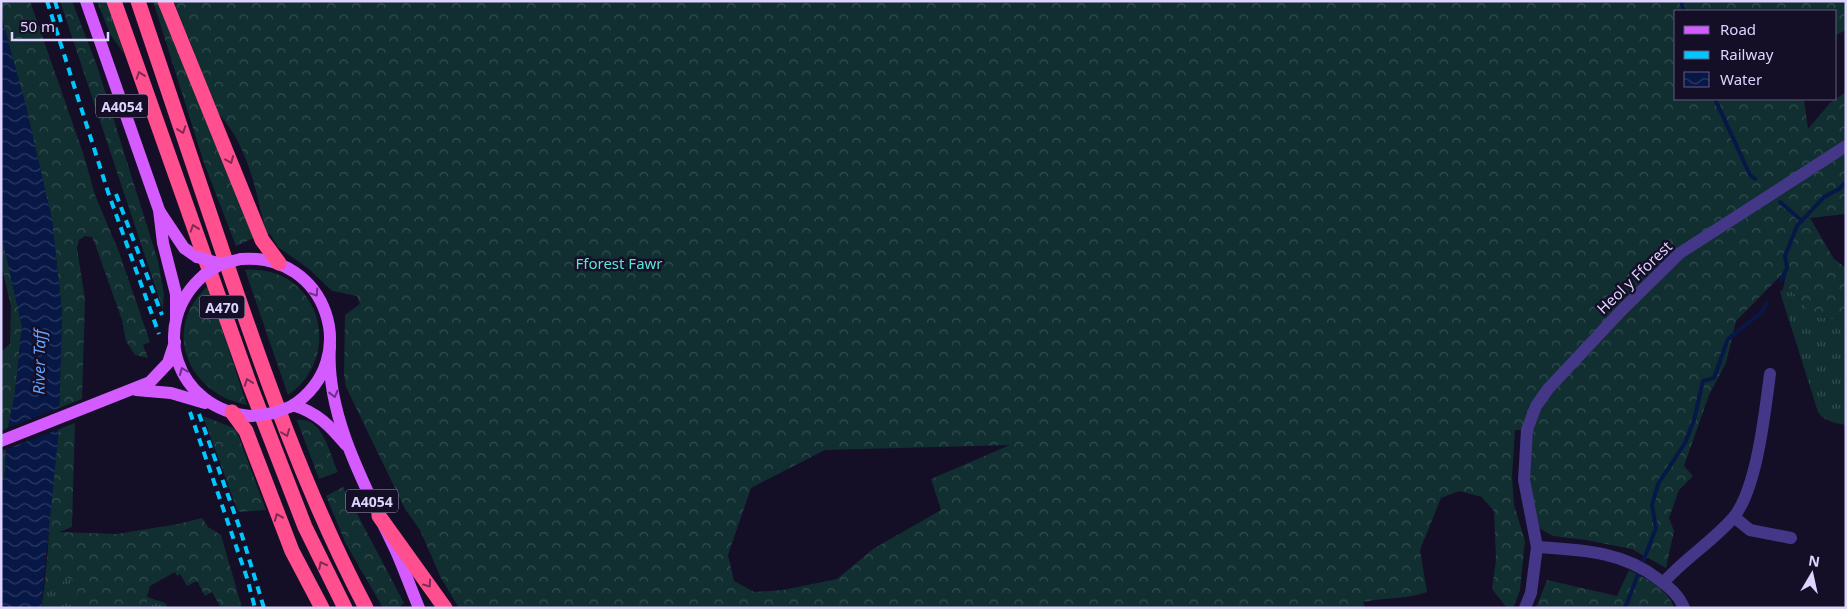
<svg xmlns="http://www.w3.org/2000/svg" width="1847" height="609" font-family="'Noto Sans',sans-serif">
<defs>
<pattern id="grass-tufts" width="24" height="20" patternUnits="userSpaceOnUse" patternTransform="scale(1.25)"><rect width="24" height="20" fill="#112f31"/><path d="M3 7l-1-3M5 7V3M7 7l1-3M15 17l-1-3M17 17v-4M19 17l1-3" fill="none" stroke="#334c50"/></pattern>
<pattern id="forest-crowns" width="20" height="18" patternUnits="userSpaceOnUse" patternTransform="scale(1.25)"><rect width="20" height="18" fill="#112f31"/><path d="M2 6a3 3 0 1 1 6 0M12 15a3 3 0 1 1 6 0" fill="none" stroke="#334c50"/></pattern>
<pattern id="water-waves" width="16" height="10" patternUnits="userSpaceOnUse" patternTransform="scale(1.25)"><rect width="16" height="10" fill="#081846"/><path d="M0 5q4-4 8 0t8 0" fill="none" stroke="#2c3962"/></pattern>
</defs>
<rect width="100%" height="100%" fill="#150e27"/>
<!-- grass -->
<g fill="url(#grass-tufts)">
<path d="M97 1H107L124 54 110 34Z"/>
<path d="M1783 289 1793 292 1813 316 1846 321V425C1836 423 1823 421 1818 412L1780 292Z"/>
<path d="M67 578 75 581 79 599 87 608H41L44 590 57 586Z"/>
<path d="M147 597 165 603 168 608H147Z"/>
</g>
<!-- forest -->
<g fill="url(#forest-crowns)" fill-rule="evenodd">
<path d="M1 1H30L83 153 95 195 119 252 150 342 143 345 148 358 135 355 126 341 122 320 95 244 92 237 85 236 79 240 77 248 85 300 82 399 59 408 62 312 52 220 26 107 1 15Z"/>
<path d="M60 1H72L97 66 158 261 164 294 163 310Z"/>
<path d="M153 1H159L254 238 236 246 204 163Z"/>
<path d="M174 1H1846V30L1836 35V11H1676V99H1804L1808 129 1830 103 1846 92V214L1810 218 1834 259 1846 268V321L1813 316 1793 292 1783 289 1787 269 1736 321 1726 363 1709 395 1684 466 1693 476 1679 490 1669 518 1674 531 1666 568 1632 549 1586 540 1553 536 1533 525 1526 430H1515L1512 476 1514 505 1525 541 1520 590 1513 608H1507L1492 589 1496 560 1494 511 1482 497 1459 491 1441 498 1420 550 1427 592C1406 600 1385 597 1363 602L1365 608H459L441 578 420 530 405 509 346 387 344 376 345 315 360 304 357 296 332 291 309 269 278 247 270 234 266 235C257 193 248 145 218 113ZM1010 445 931 479 941 510 873 549 837 579 783 590 754 592 734 581 728 555 751 488 825 450Z"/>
<path d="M1 233 22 326 15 393 8 428 1 431V352L10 344 11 306 1 264Z"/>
<path d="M245 270C317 263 347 354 288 395Z"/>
<path d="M208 286 247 405C188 394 160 329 208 286Z"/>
<path d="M203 416 236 429 266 510 238 512Z"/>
<path d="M297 420C323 416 329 453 338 472L319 479Z"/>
<path d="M75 423 72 527 59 532 117 534 178 524 202 518 208 527 221 535 242 608H221L212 592 205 596 197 581 187 586 180 574 177 576 175 572 150 586 147 597V608H87L79 599 75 581 67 578 57 586 44 590 48 549 50 499 59 429Z"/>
<path d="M6 449 5 472 1 488V451Z"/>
<path d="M343 487 404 603 398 608H383L346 544 326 496Z"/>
<path d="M1629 570C1646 579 1668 588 1674 608H1536L1547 580 1617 596Z"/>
</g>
<!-- water -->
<path fill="url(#water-waves)" d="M1 15 26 107 52 220 62 312 59 429 41 608H1V488L5 472 8 428 15 393 22 326 1 234Z"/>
<!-- pier -->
<path fill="#150e27" d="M62 407V428L4 450 5 429Z"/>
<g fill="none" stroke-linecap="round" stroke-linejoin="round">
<!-- stream -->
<g stroke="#081846" stroke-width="4">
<path d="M1681 1 1684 11"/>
<path d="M1715 99 1750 175 1755 179"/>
<path d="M1780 202 1802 221"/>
<path d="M1781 280 1787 268 1785 256 1797 226 1824 197 1839 189 1846 182"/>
<path d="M1625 608 1656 528 1652 505 1658 484 1685 443 1694 420 1703 381 1714 378 1728 339 1762 312 1767 303"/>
</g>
<!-- minor -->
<g stroke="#443788" stroke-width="12">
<path d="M1734 517 1750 530 1791 538"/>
<path d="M1537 547C1581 550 1622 551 1658 579 1669 587 1679 595 1684 608"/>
<path d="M1663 583C1684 559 1712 542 1733 518 1757 490 1765 411 1770 374"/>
<path d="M1525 608 1531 593 1537 547 1524 480 1527 430 1536 406 1548 389 1621 311 1680 253 1846 146"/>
</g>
<!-- major -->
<g stroke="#d45bff" stroke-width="12">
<path d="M86 1 159 210 163 243 176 294V319"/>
<path d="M160 212 184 248 197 257"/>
<path d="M241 259C326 252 364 359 292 406"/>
<path d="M204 275C147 324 176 410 251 416"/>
<path d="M330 346C325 416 367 489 396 551 404 569 411 589 419 608"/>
<path d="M136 390 171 393 205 403"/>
<path d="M293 405C318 413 330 426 346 445"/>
<path d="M1 441 150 382 168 363 175 342"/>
</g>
<!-- highway -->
<g stroke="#ff4f8f" stroke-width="15">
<path d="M114 1 251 388 305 527 345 608"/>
<path d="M138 1C166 85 195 169 223 253 264 374 306 494 366 608"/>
<path d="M165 1 262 240 279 263"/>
<path d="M232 412 246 431 292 551 322 608"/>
<path d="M379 516 445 608"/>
</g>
<!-- rail -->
<g stroke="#00c8ff" stroke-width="4" stroke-dasharray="8 6" stroke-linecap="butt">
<path d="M47 1 108 192 159 334"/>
<path d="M55 1 61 22"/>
<path d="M116 194 162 315"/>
<path d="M190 412 247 578 255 608"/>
<path d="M199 414 240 529 264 608"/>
</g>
<!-- major-bridge -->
<g stroke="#d45bff" stroke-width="12">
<path d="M197 257 221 264"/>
<path d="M204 275 221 264 241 259"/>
<path d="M251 416 274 413 292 406"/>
</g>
</g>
<!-- one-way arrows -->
<defs><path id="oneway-chevron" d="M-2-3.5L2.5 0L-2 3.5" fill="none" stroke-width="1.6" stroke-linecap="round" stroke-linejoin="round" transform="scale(1.25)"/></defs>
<g stroke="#7e2b56">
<use href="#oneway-chevron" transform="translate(140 75) rotate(-109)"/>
<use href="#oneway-chevron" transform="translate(182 130) rotate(71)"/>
<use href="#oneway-chevron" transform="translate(230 160) rotate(68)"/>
<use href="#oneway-chevron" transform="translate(194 228) rotate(-109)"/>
<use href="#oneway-chevron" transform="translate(248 382) rotate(-110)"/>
<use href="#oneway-chevron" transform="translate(286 433) rotate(69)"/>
<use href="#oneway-chevron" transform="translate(278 517) rotate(-112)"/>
<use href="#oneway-chevron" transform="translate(322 565) rotate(-117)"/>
<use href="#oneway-chevron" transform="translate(428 584) rotate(54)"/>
</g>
<g stroke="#6b3188">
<use href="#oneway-chevron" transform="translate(315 293) rotate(57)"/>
<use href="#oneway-chevron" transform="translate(183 371) rotate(-113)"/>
<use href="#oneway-chevron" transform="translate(334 394) rotate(76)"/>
</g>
<g text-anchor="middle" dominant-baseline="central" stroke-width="5" stroke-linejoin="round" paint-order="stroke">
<!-- shield labels -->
<g fill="#150e27" stroke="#a299be" stroke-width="1">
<rect x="96" y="94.5" width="52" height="23" rx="4"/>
<rect x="199.5" y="295.5" width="45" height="23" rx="4"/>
<rect x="346" y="489.5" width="52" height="23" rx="4"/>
</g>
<g font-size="14" font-weight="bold" fill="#ded4ff">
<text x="122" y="106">A4054</text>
<text x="222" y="307">A470</text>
<text x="372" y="501">A4054</text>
</g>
<!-- park labels -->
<g font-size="15" fill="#5be5d2" stroke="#150e27">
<text x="619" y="263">Fforest Fawr</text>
</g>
<!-- street labels -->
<g font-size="15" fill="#ded4ff" stroke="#150e27">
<text transform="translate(1634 277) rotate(-44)">Heol y Fforest</text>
</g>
<!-- water labels -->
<g font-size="16" font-style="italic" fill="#62a4ff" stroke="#150e27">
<text transform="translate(39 362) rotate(-89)">River Taff</text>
</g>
</g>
<!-- border -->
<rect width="1847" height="609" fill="none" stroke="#ded4ff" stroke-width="5"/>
<!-- legend -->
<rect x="1674" y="10" width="162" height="90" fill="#150e27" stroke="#655d7d"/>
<rect x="1684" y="26" width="25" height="8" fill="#d45bff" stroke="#655d7d"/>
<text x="1720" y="35" font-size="15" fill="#ded4ff">Road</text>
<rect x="1684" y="51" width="25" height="8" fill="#00c8ff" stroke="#655d7d"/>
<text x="1720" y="60" font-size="15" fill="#ded4ff">Railway</text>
<rect x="1684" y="72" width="25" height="15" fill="url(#water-waves)" stroke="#655d7d"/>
<text x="1720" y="85" font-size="15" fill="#ded4ff">Water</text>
<!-- north arrow -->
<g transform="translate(1812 574) rotate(9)" stroke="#150e27" stroke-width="4" paint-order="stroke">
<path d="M0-4L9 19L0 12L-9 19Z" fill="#ded4ff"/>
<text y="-8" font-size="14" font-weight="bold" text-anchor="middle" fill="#ded4ff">N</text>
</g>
<!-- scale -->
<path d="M12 32v8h96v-8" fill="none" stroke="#ded4ff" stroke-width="2.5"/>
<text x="20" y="32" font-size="15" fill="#ded4ff" stroke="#150e27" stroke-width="4" paint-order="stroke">50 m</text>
</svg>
